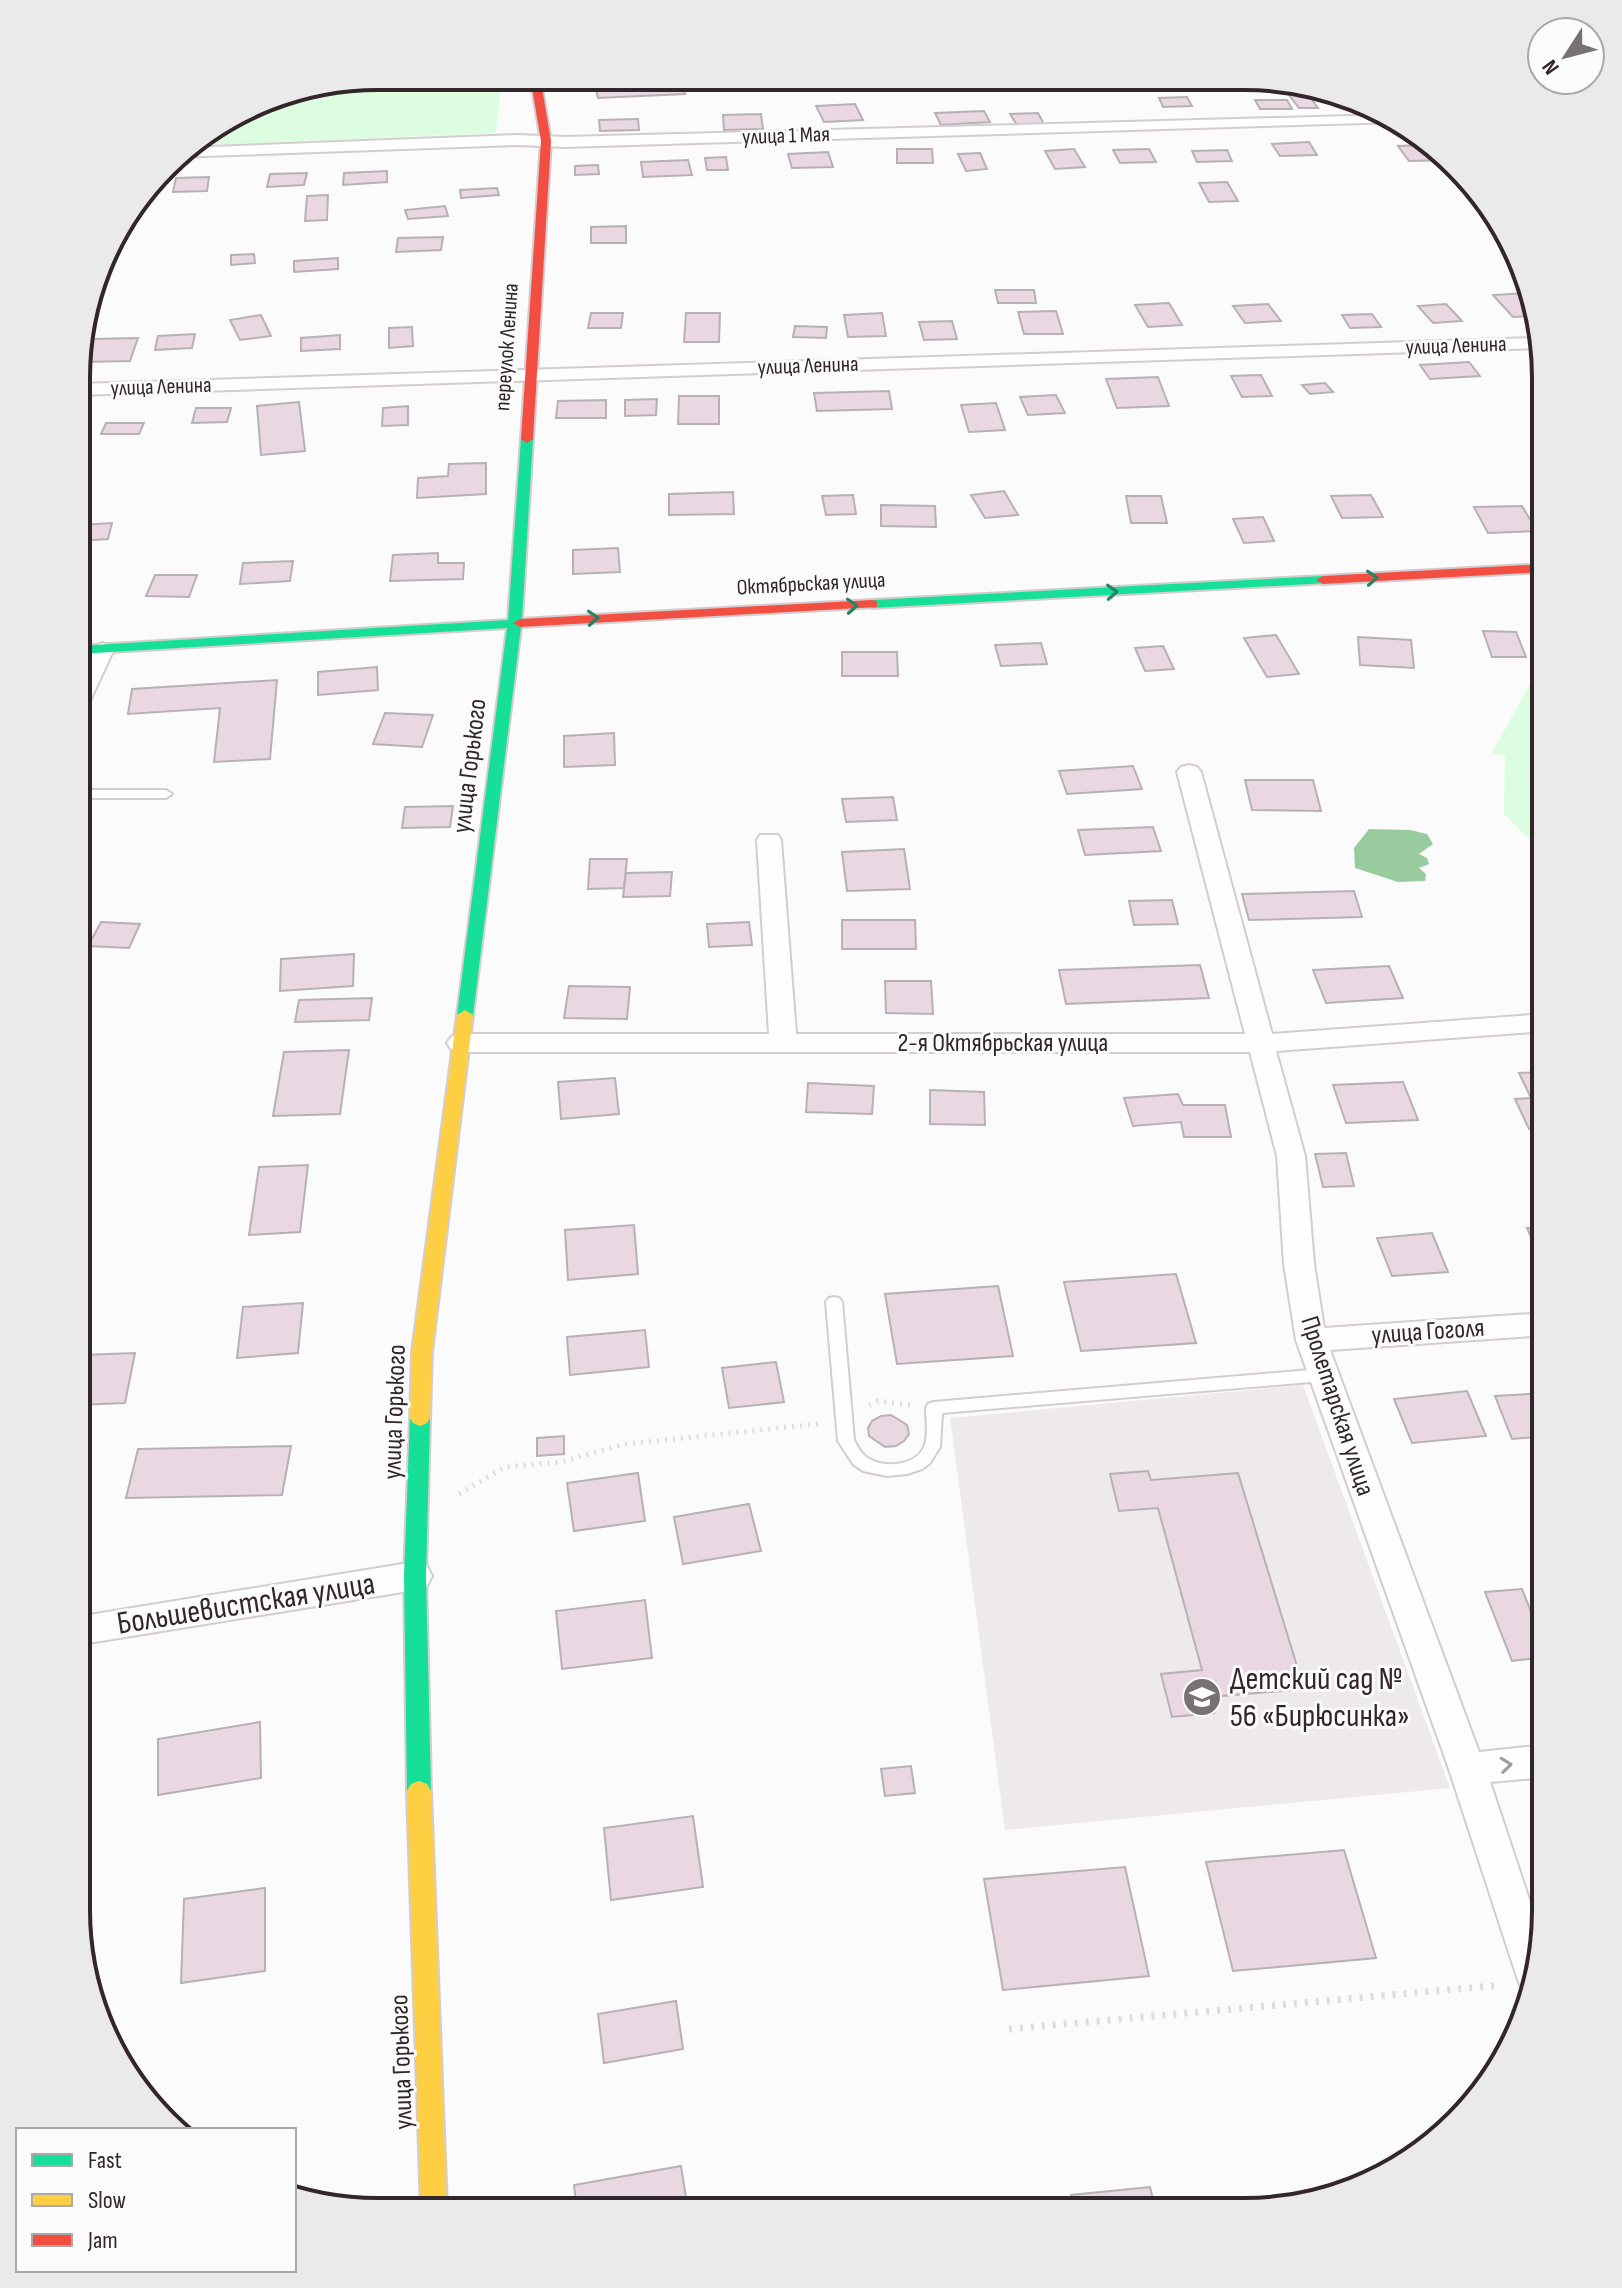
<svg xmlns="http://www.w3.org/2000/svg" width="1622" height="2288" font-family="'Sofia Sans Condensed',sans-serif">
<rect width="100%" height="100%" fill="#fbfbfb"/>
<!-- built -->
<path fill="#eeeaec" d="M1303 1385 1450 1788 1005 1830 950 1418Z"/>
<!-- green -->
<g fill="#dcfddf">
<path d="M378 76H502L496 133 187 146 281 92Z"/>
<path d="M1539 667H1546V846L1527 837 1504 814 1505 756 1492 753Z"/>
</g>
<!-- water -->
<path fill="#98cc9e" d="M1369 829 1410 830 1427 834 1433 844 1419 854 1427 858 1429 864 1419 868 1426 874 1425 881 1398 882 1355 868 1354 848Z"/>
<!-- building -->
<g fill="#e9d8e1" stroke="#b7b1b4" stroke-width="2">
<path d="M617 77 618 82 680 77 685 94 598 98 593 78Z"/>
<path d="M1305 90 1318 108H1299L1286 91Z"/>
<path d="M1335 92 1359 99 1366 103 1344 104Z"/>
<path d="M1187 97 1192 106 1163 107 1159 98Z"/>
<path d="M1255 100H1287L1292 109H1260Z"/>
<path d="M855 104 863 120 824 122 816 106Z"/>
<path d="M984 111 990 122 941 125 935 113Z"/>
<path d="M1038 113 1044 124 1017 125 1010 114Z"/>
<path d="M761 114 763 129 724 130 723 115Z"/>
<path d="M638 119 639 130 600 131 599 120Z"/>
<path d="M1309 142 1317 155 1280 156 1272 144Z"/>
<path d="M1433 145 1445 160 1409 161 1398 146Z"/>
<path d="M897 149H932L933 163H897Z"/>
<path d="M1074 149 1085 167 1055 169 1045 151Z"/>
<path d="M1149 149 1156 162 1120 163 1113 150Z"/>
<path d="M1227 150 1232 161 1197 162 1192 151Z"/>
<path d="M828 152 833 167 792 168 788 154Z"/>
<path d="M980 153 987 169 966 171 958 154Z"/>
<path d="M726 157 728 170H707L705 158Z"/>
<path d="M688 160 692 175 643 177 641 162Z"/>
<path d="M598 165 599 174 575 175V166Z"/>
<path d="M387 171V182L343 185 344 173Z"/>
<path d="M307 173 304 185 267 187 270 174Z"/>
<path d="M209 177 207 191 173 192 176 178Z"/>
<path d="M1227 182 1238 201 1209 202 1199 183Z"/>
<path d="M497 188 499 195 461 198 460 190Z"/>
<path d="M328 195 327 220 305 221 307 196Z"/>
<path d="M445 206 448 216 408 219 405 210Z"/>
<path d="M626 226V243H591V227Z"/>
<path d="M443 237 441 250 396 252 398 238Z"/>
<path d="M254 254 255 263 231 265V255Z"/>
<path d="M338 258V269L294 272V261Z"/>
<path d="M995 290H1034L1036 303H998Z"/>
<path d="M1525 293 1531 316 1513 317 1493 295Z"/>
<path d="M1169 303 1182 325 1148 327 1135 305Z"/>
<path d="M1268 304 1281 321 1245 323 1233 306Z"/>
<path d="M1446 304 1462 321 1433 323 1418 306Z"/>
<path d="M1056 311 1063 334H1024L1018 312Z"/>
<path d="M591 313H623L621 328H588Z"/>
<path d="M686 313H720L719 342H684Z"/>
<path d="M882 313 886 336 848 337 844 315Z"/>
<path d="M1372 314 1381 327 1350 328 1342 315Z"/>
<path d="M261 315 271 336 240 340 230 320Z"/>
<path d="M952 321 957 339 924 340 919 322Z"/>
<path d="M795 326 827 327 826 338 793 337Z"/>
<path d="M412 327 413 346 389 348V328Z"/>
<path d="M195 334 192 348 155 350 158 336Z"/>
<path d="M340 335V349L301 351V338Z"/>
<path d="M138 338 130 361 82 362 91 339Z"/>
<path d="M1469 362 1480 376 1430 379 1420 365Z"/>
<path d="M1261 375 1272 396 1242 397 1231 376Z"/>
<path d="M1158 377 1169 406 1117 408 1106 379Z"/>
<path d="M1325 383 1333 392 1310 394 1302 385Z"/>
<path d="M889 391 892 409 817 411 814 393Z"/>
<path d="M1056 395 1065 413 1028 415 1020 397Z"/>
<path d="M679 396H719V424H678Z"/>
<path d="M657 399 656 415 625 416V400Z"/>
<path d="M606 400V418H556L558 401Z"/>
<path d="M299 402 305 451 261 455 257 406Z"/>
<path d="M996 403 1005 430 969 432 961 405Z"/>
<path d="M408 406V425L382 426 383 408Z"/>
<path d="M196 408H231L227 422 192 423Z"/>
<path d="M106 423H144L139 434H101Z"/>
<path d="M486 463V494L417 498 418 478 448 476 449 464Z"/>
<path d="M1004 491 1018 515 985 518 971 495Z"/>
<path d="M733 492 734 514 669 515V494Z"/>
<path d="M853 495 856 514 826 515 822 496Z"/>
<path d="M1371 495 1383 517 1342 518 1331 496Z"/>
<path d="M1126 496H1161L1167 523H1131Z"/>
<path d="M881 505 935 506 936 527 881 526Z"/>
<path d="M1522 506 1537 531 1488 533 1474 507Z"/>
<path d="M1263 517 1274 541 1244 543 1233 519Z"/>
<path d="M112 523 108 539 78 541V525Z"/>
<path d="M618 548 620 572 573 574V550Z"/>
<path d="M438 553V563H464L463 579 390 581 393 555Z"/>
<path d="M293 561 290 581 240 584 243 563Z"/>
<path d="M155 575H197L189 597 146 596Z"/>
<path d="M1483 631 1516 632 1526 657H1492Z"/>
<path d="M1276 635 1299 674 1267 677 1244 638Z"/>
<path d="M1358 637 1411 640 1414 668 1360 665Z"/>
<path d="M1041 643 1047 664 1001 666 995 645Z"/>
<path d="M1163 646 1174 669 1145 671 1135 648Z"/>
<path d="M842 652H897L898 676H842Z"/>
<path d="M377 667 378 690 318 695V672Z"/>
<path d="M277 680 270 759 214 762 220 708 128 714 132 689Z"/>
<path d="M385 713 433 715 422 747 373 744Z"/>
<path d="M614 733 615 765 564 767V736Z"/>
<path d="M1133 766 1142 789 1067 794 1059 771Z"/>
<path d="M1245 780H1313L1321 811 1252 810Z"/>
<path d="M893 797 897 820 846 822 842 799Z"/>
<path d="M453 806 450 827 402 828 405 807Z"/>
<path d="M1153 827 1161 851 1085 855 1078 830Z"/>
<path d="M904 849 910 889 847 891 842 852Z"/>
<path d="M590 859H627L624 888 588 889Z"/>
<path d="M672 872 670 896 623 897 626 873Z"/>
<path d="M1354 891 1362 917 1249 920 1242 894Z"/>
<path d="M1172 900 1178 924 1134 925 1129 901Z"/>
<path d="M842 920H915L916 949H842Z"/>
<path d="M101 922 140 924 129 948 88 946Z"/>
<path d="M749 922 752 945 709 947 707 924Z"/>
<path d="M354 954 353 986 280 991 281 959Z"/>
<path d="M1200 965 1209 998 1066 1004 1059 970Z"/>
<path d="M1389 966 1403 998 1326 1003 1313 970Z"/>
<path d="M885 981H931L933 1014 886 1013Z"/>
<path d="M569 986 630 987 627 1019 564 1018Z"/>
<path d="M372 998 369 1020 295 1022 299 1000Z"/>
<path d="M349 1050 340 1114 273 1116 284 1052Z"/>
<path d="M1546 1072V1128L1529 1129 1515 1099 1531 1098 1519 1073Z"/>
<path d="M615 1078 619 1114 561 1119 558 1082Z"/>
<path d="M1403 1082 1418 1120 1346 1123 1333 1085Z"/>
<path d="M808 1083 874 1086 872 1114 806 1112Z"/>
<path d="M930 1090 984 1092 985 1125 930 1124Z"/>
<path d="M1178 1094 1183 1105H1225L1231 1137H1184L1181 1122 1133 1126 1124 1098Z"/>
<path d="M1346 1153 1354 1186 1323 1187 1315 1154Z"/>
<path d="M308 1165 300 1232 249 1235 259 1167Z"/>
<path d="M634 1225 638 1274 568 1280 565 1230Z"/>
<path d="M1546 1227V1262L1542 1263 1527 1228Z"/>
<path d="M1432 1233 1448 1272 1392 1276 1377 1238Z"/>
<path d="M1176 1274 1196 1343 1081 1351 1064 1282Z"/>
<path d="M998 1286 1013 1356 897 1364 885 1294Z"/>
<path d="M303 1303 298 1353 237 1358 243 1307Z"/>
<path d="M645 1330 649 1367 570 1375 567 1337Z"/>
<path d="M135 1353 125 1403 77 1405V1383L83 1355Z"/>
<path d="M776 1362 784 1402 729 1408 722 1368Z"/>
<path d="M1467 1391 1486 1436 1412 1443 1394 1399Z"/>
<path d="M1546 1393V1436L1512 1439 1495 1396Z"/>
<path d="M891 1415 907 1425 909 1434 904 1441 896 1446 885 1447 869 1436 868 1428 872 1421 881 1416Z"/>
<path d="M564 1436V1454L537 1456V1438Z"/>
<path d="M291 1446 282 1495 126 1498 138 1449Z"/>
<path d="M1148 1471 1151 1480 1238 1473 1304 1689 1210 1697 1214 1713 1172 1717 1161 1674 1202 1670 1158 1508 1119 1511 1110 1474Z"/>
<path d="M638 1473 645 1521 574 1531 567 1483Z"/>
<path d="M749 1504 761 1551 683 1564 674 1517Z"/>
<path d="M1522 1589 1545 1647V1657L1512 1661 1485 1592Z"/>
<path d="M645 1600 652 1658 562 1669 556 1611Z"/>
<path d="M260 1722 261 1778 158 1795V1739Z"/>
<path d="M911 1766 915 1793 885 1796 881 1769Z"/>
<path d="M693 1816 703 1887 611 1900 604 1828Z"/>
<path d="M1344 1850 1376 1958 1233 1971 1206 1862Z"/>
<path d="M1125 1867 1149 1976 1003 1990 984 1879Z"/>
<path d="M265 1888V1971L181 1983 184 1899Z"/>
<path d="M676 2001 683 2049 604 2063 598 2014Z"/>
<path d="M681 2166 688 2210H577L574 2185Z"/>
<path d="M1150 2187 1156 2212H1074L1071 2195Z"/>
<path d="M1313 2194 1244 2212H1221L1220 2204Z"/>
</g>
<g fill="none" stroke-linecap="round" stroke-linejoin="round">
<defs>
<g id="lane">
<path d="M78 790H166L172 794 166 798H78Z"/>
<path d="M834 1297 839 1298 842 1302 854 1440C857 1446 860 1452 865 1456 880 1469 915 1467 924 1447 929 1436 926 1420 926 1408L928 1404 934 1402 1322 1369 1327 1371 1330 1375 1327 1379 1322 1381 942 1413 940 1447 930 1463 922 1469 907 1474 887 1476 863 1471 853 1464 838 1441 826 1302 829 1298Z"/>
</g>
<g id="street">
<path d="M1387 115 1399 122 565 147 517 145 174 157 184 148 517 135 565 137Z"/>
<path d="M1537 338 1538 348 79 395V384Z"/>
<path d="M103 643 114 649 89 703 78 710C78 690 79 649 103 643Z"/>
<path d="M1189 765 1197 767 1201 772 1272 1034 1546 1014V1031L1276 1051 1305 1156 1314 1264 1324 1328 1546 1313V1335L1330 1350 1479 1752 1545 1745V1777L1490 1782 1543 1941 1532 1994 1522 1990 1517 1977 1449 1769 1296 1340 1284 1264 1277 1156 1250 1052H460L451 1049 447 1043 451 1037 460 1034H769L757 840 760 835H778L781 840 796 1034H1245L1177 772 1181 767Z"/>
<path d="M415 1562 427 1566 432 1576 427 1586 415 1590 76 1645 77 1617Z"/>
</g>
<g id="fast">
<path d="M527 435 533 439 522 619 527 623 521 627 473 1015 465 1020 457 1015 507 628 78 654V646L508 620 521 439Z"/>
<path d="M1323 576 1328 577V583L872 608 865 604 872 600Z"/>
<path d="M420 1410 427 1413 430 1418 426 1576 431 1791 427 1798 419 1801 411 1798 407 1791 404 1576 410 1418 413 1413Z"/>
</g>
<g id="slow">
<path d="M465 1010 473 1015 432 1352 430 1418 427 1423 420 1426 413 1423 410 1418 412 1352 457 1015Z"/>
<path d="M419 1781 427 1784 431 1791 447 2210H421L407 1791 411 1784Z"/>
</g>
<g id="jam">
<path d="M530 76H540L551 141 533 439 527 443 521 439 541 141Z"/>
<path d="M1546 564V572L1323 584 1316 580 1323 576Z"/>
<path d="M872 600 877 601V607L520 627 513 623 520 619Z"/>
</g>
</defs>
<!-- lane casing -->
<use href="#lane" stroke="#d3cdd0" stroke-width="4"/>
<!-- street casing -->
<use href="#street" stroke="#d3cdd0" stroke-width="4"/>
<!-- fast casing -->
<use href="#fast" stroke="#d3cdd0" stroke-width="4"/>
<!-- slow casing -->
<use href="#slow" stroke="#d3cdd0" stroke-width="4"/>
<!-- jam casing -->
<use href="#jam" stroke="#d3cdd0" stroke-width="4"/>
<!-- path-far1 -->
<g stroke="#ddd" stroke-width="5" stroke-dasharray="2 6" stroke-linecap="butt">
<path d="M869 1405 878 1401 910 1405"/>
<path d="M459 1494 505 1467 560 1462 626 1444 818 1424"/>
</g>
<!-- path -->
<path stroke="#ddd" stroke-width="7" stroke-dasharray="3 8" stroke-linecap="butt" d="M1009 2029 1502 1985"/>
<!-- lane -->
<use href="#lane" fill="#fefefe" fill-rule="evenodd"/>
<!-- street -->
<use href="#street" fill="#fefefe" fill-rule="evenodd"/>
<!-- fast -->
<use href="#fast" fill="#16e098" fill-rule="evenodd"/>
<!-- slow -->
<use href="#slow" fill="#ffcf43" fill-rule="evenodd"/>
<!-- jam -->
<use href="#jam" fill="#f24e42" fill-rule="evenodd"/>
</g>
<!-- one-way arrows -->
<defs><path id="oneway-chevron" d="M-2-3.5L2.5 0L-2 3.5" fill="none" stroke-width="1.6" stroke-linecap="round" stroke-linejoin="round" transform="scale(2)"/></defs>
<g stroke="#248362">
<use href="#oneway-chevron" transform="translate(1372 578) rotate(-3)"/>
<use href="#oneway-chevron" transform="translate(1112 592) rotate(-3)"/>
<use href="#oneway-chevron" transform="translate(852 606) rotate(-3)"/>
<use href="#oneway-chevron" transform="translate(593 618) rotate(-3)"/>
</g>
<use stroke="#a29d9f" href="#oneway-chevron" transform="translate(1506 1765) rotate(-6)"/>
<!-- icons -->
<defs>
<symbol id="school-disc" viewBox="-11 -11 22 22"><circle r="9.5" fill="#787174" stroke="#fbfbfb"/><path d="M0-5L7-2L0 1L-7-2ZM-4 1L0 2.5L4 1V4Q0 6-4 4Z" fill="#fff"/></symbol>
</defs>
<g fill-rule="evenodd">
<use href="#school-disc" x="1180" y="1675" width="44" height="44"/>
</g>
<g text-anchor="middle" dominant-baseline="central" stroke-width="6" stroke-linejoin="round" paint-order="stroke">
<!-- far-street labels -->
<g font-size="22" fill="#32262b" stroke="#fbfbfb">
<text transform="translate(786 136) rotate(-2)">улица 1 Мая</text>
<text transform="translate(1456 346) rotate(-2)">улица Ленина</text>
<text transform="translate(507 347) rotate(-86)">переулок Ленина</text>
<text transform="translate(808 366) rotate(-2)">улица Ленина</text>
<text transform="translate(161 387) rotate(-2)">улица Ленина</text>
<text transform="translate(811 584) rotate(-3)">Октябрьская улица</text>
</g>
<!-- street labels -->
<g font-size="26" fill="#32262b" stroke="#fbfbfb">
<text transform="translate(470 766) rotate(-83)">улица Горького</text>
<text x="1003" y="1043">2-я Октябрьская улица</text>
<text transform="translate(1428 1332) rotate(-4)">улица Гоголя</text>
<text transform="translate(1337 1406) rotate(72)">Пролетарская улица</text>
<text transform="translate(395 1412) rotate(-88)">улица Горького</text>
<text transform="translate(402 2062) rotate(-92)">улица Горького</text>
</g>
<!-- near-street labels -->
<g font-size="32" fill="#32262b" stroke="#fbfbfb">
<text transform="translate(246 1604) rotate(-9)">Большевистская улица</text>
</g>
<!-- near-poi labels -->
<g font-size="32" fill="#32262b" stroke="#fbfbfb" text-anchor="start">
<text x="1230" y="1679">Детский сад №<tspan x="1230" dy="37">56 «Бирюсинка»</tspan></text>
</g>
</g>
<!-- crop -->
<path d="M0 0H1622V2288H0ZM378 90H1244A288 288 0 0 1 1532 378V1910A288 288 0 0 1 1244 2198H378A288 288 0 0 1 90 1910V378A288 288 0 0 1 378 90Z" fill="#ebeaea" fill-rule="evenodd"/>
<path fill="none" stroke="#32262b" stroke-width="4" d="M378 90H1244A288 288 0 0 1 1532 378V1910A288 288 0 0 1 1244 2198H378A288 288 0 0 1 90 1910V378A288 288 0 0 1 378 90Z"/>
<!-- legend -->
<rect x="16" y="2128" width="280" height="144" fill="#fbfbfb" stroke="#aba6a8" stroke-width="2"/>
<rect x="32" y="2154" width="40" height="12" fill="#16e098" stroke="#aba6a8" stroke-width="2"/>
<text x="88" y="2168" font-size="24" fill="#32262b">Fast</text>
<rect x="32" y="2194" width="40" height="12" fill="#ffcf43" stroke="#aba6a8" stroke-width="2"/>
<text x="88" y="2208" font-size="24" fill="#32262b">Slow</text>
<rect x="32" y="2234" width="40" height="12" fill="#f24e42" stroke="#aba6a8" stroke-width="2"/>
<text x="88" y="2248" font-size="24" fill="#32262b">Jam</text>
<!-- north arrow -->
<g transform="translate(1566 56) rotate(234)"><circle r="38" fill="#fbfbfb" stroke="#aba6a8" stroke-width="2"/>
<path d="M0-6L14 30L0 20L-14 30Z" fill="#787174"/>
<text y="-12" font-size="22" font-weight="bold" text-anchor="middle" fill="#32262b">N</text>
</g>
</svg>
